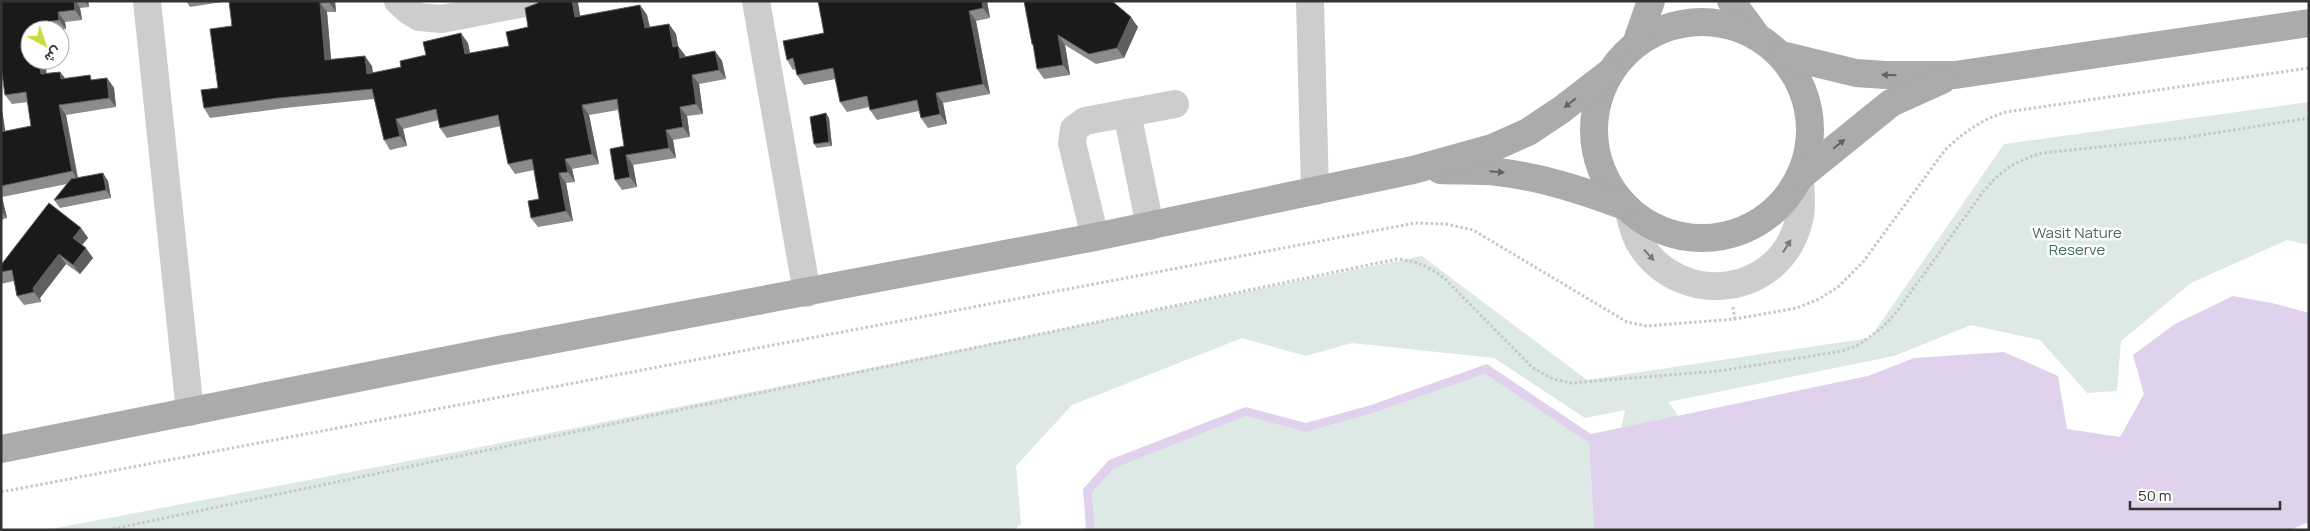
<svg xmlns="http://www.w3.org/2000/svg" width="2310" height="531" font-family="Manrope,Vazirmatn,sans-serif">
<rect width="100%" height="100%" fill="#fff"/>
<!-- green -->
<g fill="#dce9e4">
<path d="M2309 102V245L2287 240 2191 283 2121 341 2117 391 2087 393 2040 340 1971 325 1894 356 1668 402 1686 426 1616 453 1625 410 1585 418 1494 358 1352 343 1306 356 1242 338 1072 405 1016 466 1021 524 1014 530H46L466 450 1422 256 1587 380 1870 338 2004 144Z"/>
<path d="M1485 374 1589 443 1594 530H1095L1092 492 1115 468 1246 416 1306 432 1373 413Z"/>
</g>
<!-- water -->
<path fill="#e0d1ec" d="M2233 296 2272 303 2309 313V522L2290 530H1594L1589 443 1485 374 1373 413 1306 432 1246 416 1115 468 1092 492 1095 530H1086L1083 489 1109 460 1246 407 1306 423 1371 405 1487 364 1591 434 1868 376 1914 358 2004 352 2058 376 2067 429 2120 437 2144 394 2133 355 2175 324Z"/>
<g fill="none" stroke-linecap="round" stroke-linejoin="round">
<!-- path -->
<g stroke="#c7c7c7" stroke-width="3" stroke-dasharray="2.5 2.5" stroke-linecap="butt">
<path d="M1733 307 1735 319"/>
<path d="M1 492 1415 223 1446 224 1473 230 1627 322 1647 326 1735 319 1797 308 1819 299 1838 287 1863 262 1945 150C1963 133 1982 119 2006 112L2309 68"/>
<path d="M108 530 1397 259C1416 261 1428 266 1444 278L1533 368 1553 379 1571 383 1719 371 1842 351 1858 345 1882 328 1895 314 1983 192C2000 171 2016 160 2043 153L2183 138 2309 118"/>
</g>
<!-- minor -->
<g stroke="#cdcdcd" stroke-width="28">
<path d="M147 1 190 412"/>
<path d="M398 1 409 11 419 17 442 19 535 1"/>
<path d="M756 1 807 293"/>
<path d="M1310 1 1315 191"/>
<path d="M1127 113 1150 226"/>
<path d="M1629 212C1632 223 1634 234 1640 244 1681 309 1781 297 1799 220 1803 207 1800 192 1800 179"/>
<path d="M1095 237 1072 143 1074 129 1085 121 1175 104"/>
</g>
<!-- major -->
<g stroke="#ababab" stroke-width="28">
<path d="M1731 1 1756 35"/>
<circle cx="1702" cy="130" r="108"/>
<path d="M1636 44 1651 1"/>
<path d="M1782 55 1856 73 1885 75H1955L2309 23"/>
<path d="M1440 170C1459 171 1479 170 1498 172 1541 177 1581 190 1622 205"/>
<path d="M1802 175 1891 103 1942 80"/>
<path d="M1 449 493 351 1095 237 1413 170 1492 148 1528 132 1561 110 1609 73"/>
</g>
</g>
<!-- wall -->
<g fill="#8c8c8c">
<path d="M1 1H88L89 7 80 8 82 20 65 22 66 29 60 30H30L46 74 60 72 65 78 94 80 107 78 114 88 116 107 66 115 78 177 108 181 111 198 60 208 54 200 67 184 2 197 7 218 1 220V109L2 110 5 131 31 126 28 102 12 104 5 95 3 77H1Z"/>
<path d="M186 1H335L336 12H327L331 59 372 66 373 73 401 67 426 55 468 43 470 53 509 46 528 27 539 1H577L580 16 640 5 647 15 650 27 669 24 676 34 678 46 685 57 715 51 722 61 726 79 699 84 703 114 687 116 690 137 673 140 676 158 633 165 637 187 622 190 615 180 624 146 618 110 589 115 599 164 572 169 575 182 566 183 573 221 538 227 531 218 539 199 534 170 515 174 508 164 501 126 447 138 440 128 439 120 403 129 407 146 390 150 384 140 374 99 285 108 210 118 204 108 218 88 232 26 229 1 190 7Z"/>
<path d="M818 1H987L990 18 976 21 990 94 943 103 947 124 928 128 921 118 919 111 877 120 870 110 869 107 847 112 840 102 836 79 804 85 797 75 796 69 793 70 787 60 824 33Z"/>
<path d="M1024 1 1138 27 1124 58 1096 64 1065 45 1070 75 1044 79 1037 69 1034 48 1032 44Z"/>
<path d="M829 118 832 146 817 148 814 144Z"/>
<path d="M81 228 88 238 82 245 93 258 80 274 66 264 40 298 41 302 24 305 17 296 14 281 1 284V265Z"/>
</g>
<!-- shaded-wall -->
<g fill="#5f5f5f">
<path d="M74 1H76L80 8 82 20 75 10Z"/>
<path d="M85 1H88L89 7Z"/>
<path d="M329 1H335L336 12 329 2Z"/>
<path d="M572 1H577L578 2 582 27 575 17Z"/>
<path d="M982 1H987L990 18 983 8Z"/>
<path d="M320 3 327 12 332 70 325 60Z"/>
<path d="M640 5 647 15 652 38 645 28Z"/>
<path d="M969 11 976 21 990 94 983 84Z"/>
<path d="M58 12 65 22 66 29 59 20Z"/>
<path d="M1131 17 1138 27 1124 58 1117 48Z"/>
<path d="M34 24 39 30H35Z"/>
<path d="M669 24 676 34 678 46 685 55 687 68 673 47Z"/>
<path d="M461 33 468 43 472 64 465 54Z"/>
<path d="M1058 35 1065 45 1070 75 1063 65Z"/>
<path d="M715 51 722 61 726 79 719 70Z"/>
<path d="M365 56 372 66 374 84 367 74Z"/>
<path d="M39 60H45L48 84 41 74Z"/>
<path d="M60 72 67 81 61 79Z"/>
<path d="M692 75 699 84 703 114 696 104Z"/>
<path d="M107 78 114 88 116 107 109 98Z"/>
<path d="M936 93 943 103 947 124 940 114Z"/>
<path d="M59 105 66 115 78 181 72 171Z"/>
<path d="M582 105 589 115 599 164 592 154Z"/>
<path d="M680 107 687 116 690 137 683 127Z"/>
<path d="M1 109 2 110 7 142 1 134Z"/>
<path d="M826 113 829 118 832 146 829 142Z"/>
<path d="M396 119 403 129 407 146 400 136Z"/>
<path d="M666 130 673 140 676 158 669 148Z"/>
<path d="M626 155 633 165 637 187 630 177Z"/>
<path d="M565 159 572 169 575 182 568 172Z"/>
<path d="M103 173 108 181 111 198 106 190Z"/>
<path d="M559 173 566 183 573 221 566 211Z"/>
<path d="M1 195 2 197 7 218 1 211Z"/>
<path d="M81 228 88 238 80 247 73 238Z"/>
<path d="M86 248 93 258 80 274 73 265Z"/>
<path d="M59 254 66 264 40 298 41 302 34 292 33 288Z"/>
</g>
<!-- building -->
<g fill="#1a1a1a" stroke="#5f5f5f">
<path d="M1 1H74L75 10 58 12 59 20 34 24 35 30H30V60H39L41 74 60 72 61 79 90 75 91 80 107 78 109 98 59 105 72 171 1 186V132L31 126 26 92 5 95 1 66Z"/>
<path d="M229 1H329V2L320 3 325 60 365 56 367 74 401 67 400 61 426 55 423 42 461 33 465 54 509 46 506 32 528 27 525 8 538 3 539 1H572L575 17 640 5 645 28 669 24 673 47 678 46 680 58 715 51 719 70 692 75 696 104 680 107 683 127 666 130 669 148 626 155 630 177 615 180 610 149 624 146 617 99 582 105 592 154 565 159 568 172 559 173 566 211 531 218 528 201 539 199 532 159 508 164 498 115 440 128 436 109 396 119 400 136 384 140 372 89 278 98 204 108 201 90 218 88 210 29 232 26Z"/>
<path d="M818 1H982L983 8 969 11 983 84 936 93 940 114 921 118 917 100 870 110 867 96 840 102 833 68 797 75 793 58 787 60 783 41 824 33Z"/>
<path d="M1024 1H1112L1131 17 1117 48 1089 54 1058 35 1063 65 1037 69 1033 44H1032Z"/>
<path d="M826 113 829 142 814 144 810 117Z"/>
<path d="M103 173 106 190 54 200 71 179Z"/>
<path d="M49 203 81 228 73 238 86 248 73 265 59 254 33 288 34 292 17 296 12 270 1 272V265Z"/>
</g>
<!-- one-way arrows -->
<defs><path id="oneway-solid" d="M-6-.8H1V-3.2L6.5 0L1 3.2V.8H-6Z" transform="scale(1.25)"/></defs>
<g fill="#636363">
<use href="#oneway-solid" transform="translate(1889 75) rotate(-179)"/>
<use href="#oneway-solid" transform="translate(1570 103) rotate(142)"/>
<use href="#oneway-solid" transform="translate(1839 144) rotate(-39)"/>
<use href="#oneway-solid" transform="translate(1497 172) rotate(5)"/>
</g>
<g fill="#787878">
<use href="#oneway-solid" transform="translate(1787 246) rotate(-58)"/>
<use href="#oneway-solid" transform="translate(1649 255) rotate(47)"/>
</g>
<g text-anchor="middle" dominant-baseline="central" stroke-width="5" stroke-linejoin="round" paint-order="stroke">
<!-- park labels -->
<g font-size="15" fill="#426c60" stroke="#fff">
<text x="2077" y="232">Wasit Nature<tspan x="2077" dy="17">Reserve</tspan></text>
</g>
</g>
<!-- border -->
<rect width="2310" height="531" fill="none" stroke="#333333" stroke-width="5"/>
<!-- north arrow -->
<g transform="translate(45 45) rotate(140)"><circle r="24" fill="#ffffff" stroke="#adadad"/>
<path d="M0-4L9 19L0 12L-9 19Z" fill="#cada44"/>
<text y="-8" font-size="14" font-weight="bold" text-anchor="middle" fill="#333333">ش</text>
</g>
<!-- scale -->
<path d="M2130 501v8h150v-8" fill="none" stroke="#333333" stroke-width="2.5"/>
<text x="2138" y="501" font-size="15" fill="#333333" stroke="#ffffff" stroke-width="4" paint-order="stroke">50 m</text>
</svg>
